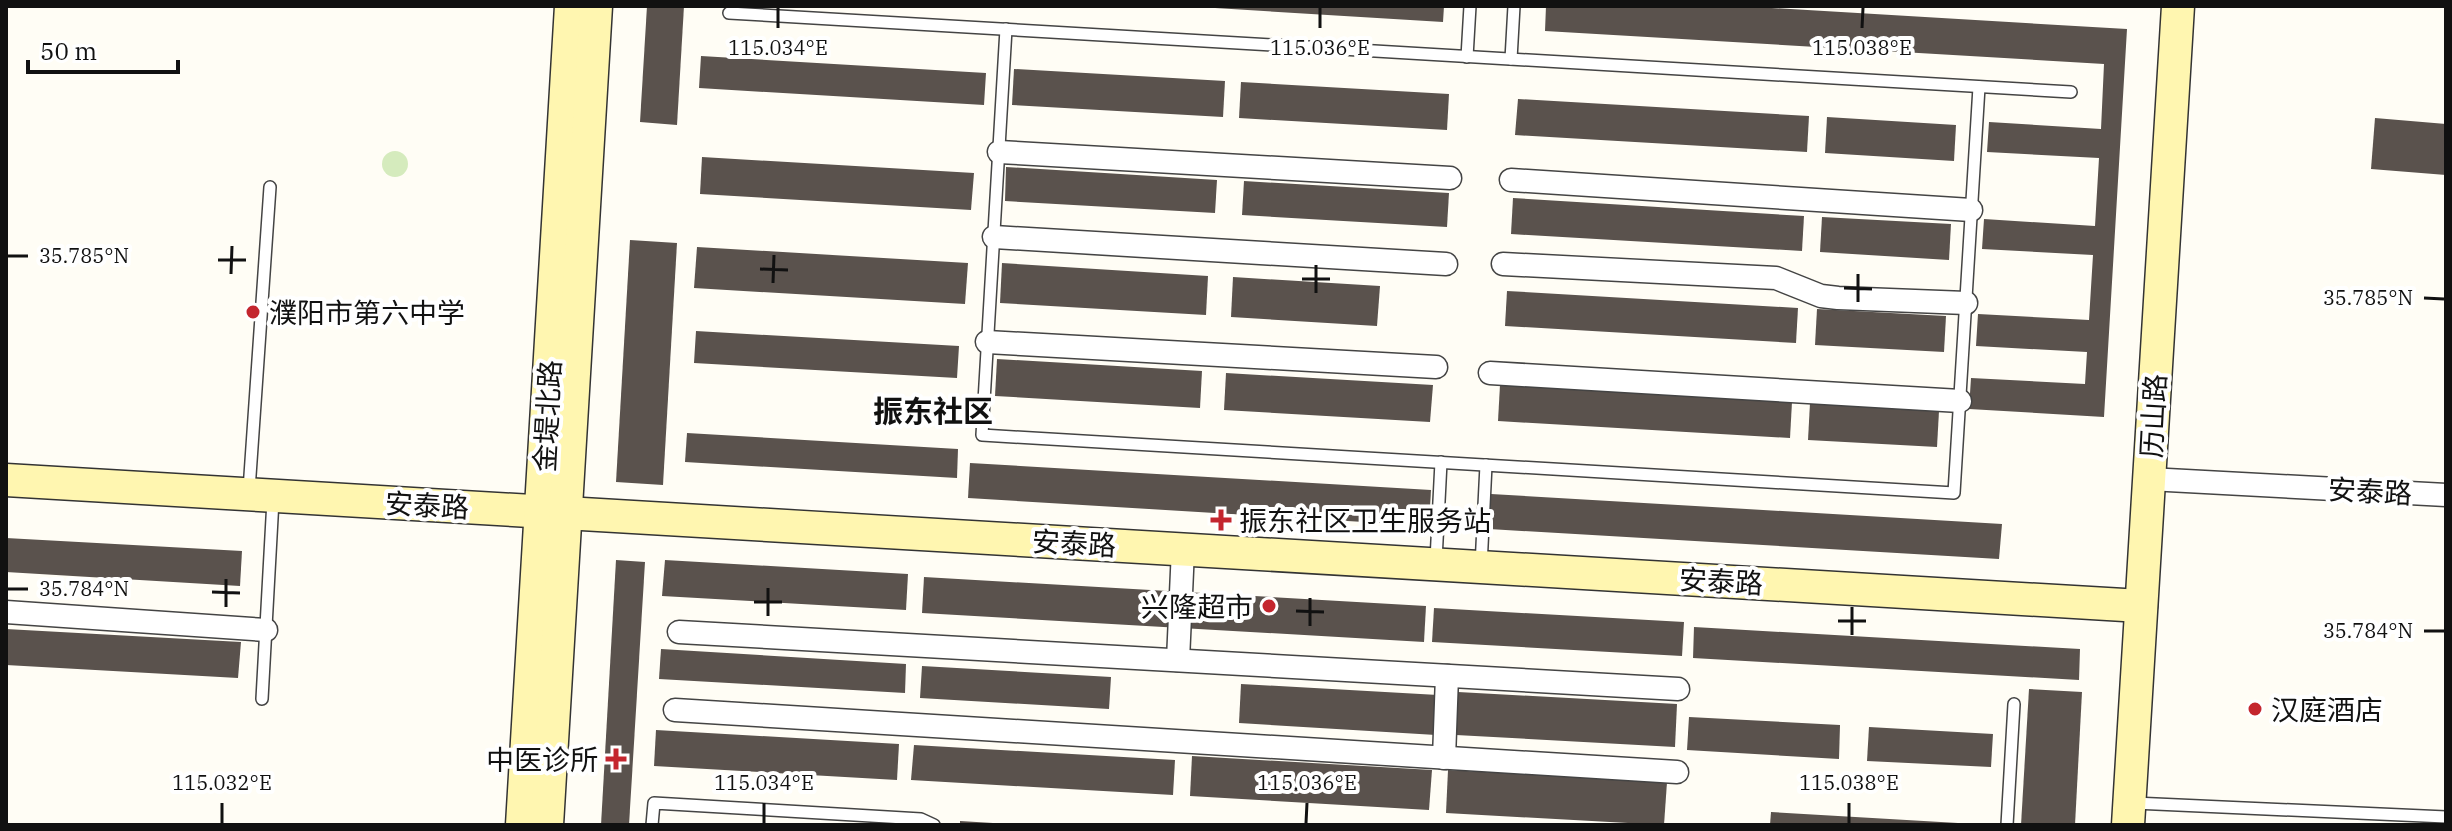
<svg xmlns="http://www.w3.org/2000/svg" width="2452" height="831" font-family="'IBM Plex Serif','Noto Sans SC',serif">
<rect width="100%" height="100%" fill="#fffdf5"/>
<!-- green -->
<circle fill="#d5ebbd" cx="395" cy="164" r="13"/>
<!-- building -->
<g fill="#5a524d">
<path d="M647 6H684L677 125 640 122Z"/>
<path d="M1216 6H1444L1443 22 1215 8Z"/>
<path d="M1546 6H1738L2127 29 2104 417 1969 409 1971 378 2085 384 2087 352 1976 346 1978 314 2089 320 2093 255 1982 249 1984 219 2095 226 2099 158 1987 152 1989 122 2101 129 2104 64 1545 31Z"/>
<path d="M701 56 986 73 984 105 699 88Z"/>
<path d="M1014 69 1225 81 1223 117 1012 105Z"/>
<path d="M1241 82 1449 94 1447 130 1239 118Z"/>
<path d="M1518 99 1809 116 1807 152 1515 135Z"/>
<path d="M1827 117 1956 125 1954 161 1825 153Z"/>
<path d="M2375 118 2446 124V175L2371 169Z"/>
<path d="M702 157 974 173 971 210 700 194Z"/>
<path d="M1006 167 1217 180 1215 213 1005 201Z"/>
<path d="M1244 181 1449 193 1447 227 1242 215Z"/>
<path d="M1513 198 1804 216 1802 251 1511 234Z"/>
<path d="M1822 217 1951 224 1949 260 1820 252Z"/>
<path d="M630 240 677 243 663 485 616 482Z"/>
<path d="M697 247 968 263 965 304 694 288Z"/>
<path d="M1002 263 1208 276 1206 315 1000 303Z"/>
<path d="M1233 277 1380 286 1377 326 1231 317Z"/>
<path d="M1507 291 1798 308 1796 343 1505 326Z"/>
<path d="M1817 309 1946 316 1944 352 1815 345Z"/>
<path d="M696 331 959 346 957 378 694 363Z"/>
<path d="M997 359 1202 371 1200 408 995 396Z"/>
<path d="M1226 373 1433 385 1430 422 1224 410Z"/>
<path d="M1500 385 1792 402 1790 438 1498 421Z"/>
<path d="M1810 403 1939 411 1937 447 1808 440Z"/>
<path d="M687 433 958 449 957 478 685 462Z"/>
<path d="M970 463 1431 490 1429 526 968 498Z"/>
<path d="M1491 494 2002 524 1999 559 1489 529Z"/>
<path d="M6 538 242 551 240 586 6 572Z"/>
<path d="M616 560 645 562 629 825H601Z"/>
<path d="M665 560 908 574 906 610 662 596Z"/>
<path d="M924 577 1426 606 1424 642 922 613Z"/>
<path d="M1434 608 1684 622 1682 656 1432 642Z"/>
<path d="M1694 627 2080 649 2079 680 1693 658Z"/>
<path d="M6 629 241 642 238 678 6 665Z"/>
<path d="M661 649 906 664 905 693 659 679Z"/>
<path d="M922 666 1111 677 1109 709 920 698Z"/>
<path d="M1241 684 1438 695 1436 735 1239 723Z"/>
<path d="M2029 689 2082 692 2075 825H2021Z"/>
<path d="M1458 692 1677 704 1675 747 1456 735Z"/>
<path d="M1689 717 1840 725 1839 759 1687 750Z"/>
<path d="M1869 727 1993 734 1991 767 1867 761Z"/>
<path d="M656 730 899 744 897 780 654 766Z"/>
<path d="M914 745 1175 760 1173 795 911 780Z"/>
<path d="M1192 756 1432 770 1429 810 1190 796Z"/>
<path d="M1448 770 1667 782 1664 825 1446 813Z"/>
<path d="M1771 812 1958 823V825H1770Z"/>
<path d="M960 821 993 823V825H960Z"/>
</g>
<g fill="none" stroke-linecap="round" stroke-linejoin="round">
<defs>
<g id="lane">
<path d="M729 13 2071 92"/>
<path d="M1006 29 982 435 1954 493 1979 87"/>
<path d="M1467 57 1470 6"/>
<path d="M1511 59 1514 6"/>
<path d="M249 490 270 187"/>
<path d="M1436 560 1441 462"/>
<path d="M1481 566 1486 465"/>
<path d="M262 699 273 500"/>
<path d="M2134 803 2446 817"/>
<path d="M652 825 654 803 921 819 934 825"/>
<path d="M2007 825 2014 704"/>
</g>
<g id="street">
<path d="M999 152 1450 178"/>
<path d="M1511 180 1971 210"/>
<path d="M994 237 1446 264"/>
<path d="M1503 264 1776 278 1821 296 1838 298 1966 303"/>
<path d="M987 342 1436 367"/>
<path d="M1490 373 1960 401"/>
<path d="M2149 479 2446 495"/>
<path d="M6 612 266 630"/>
<path d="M679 632 1678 689"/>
<path d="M1178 660 1183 549"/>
<path d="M675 710 1677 772"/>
<path d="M1444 758 1447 676"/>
</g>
<g id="secondary">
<path d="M6 480 2141 606"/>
<path d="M522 825 571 6"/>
<path d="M547 825 596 6"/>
<path d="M2128 825 2178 6"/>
</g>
</defs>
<!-- lane casing -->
<use href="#lane" stroke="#444" stroke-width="14"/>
<!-- street casing -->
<use href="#street" stroke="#444" stroke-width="25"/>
<!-- secondary casing -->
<use href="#secondary" stroke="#333" stroke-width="35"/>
<!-- lane -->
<use href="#lane" stroke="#fff" stroke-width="11"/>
<!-- street -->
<use href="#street" stroke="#fff" stroke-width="22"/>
<!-- secondary -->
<use href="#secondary" stroke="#fff6b0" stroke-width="32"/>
</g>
<!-- ticks -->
<path fill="none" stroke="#111" stroke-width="3" d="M778 28V8M1320 28V8M1862 28 1863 8M8 256H28M218 260H246M760 269 788 270M231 274 232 246M1302 279H1330M773 283 774 255M1844 288 1872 289M1316 293V265M2424 298 2444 299M1858 302V274M8 589H28M212 592 240 593M754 602H782M226 607V579M1296 611 1324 612M768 616V588M1838 621H1866M1310 626V598M2424 631H2444M1852 635V607M222 823V803M764 823V803M1306 823 1307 803M1849 823V803"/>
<!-- markers -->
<g fill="#c4262e" stroke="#fff" stroke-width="3">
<circle cx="253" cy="312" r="8"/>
<path d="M1217 508h8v8h8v8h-8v8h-8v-8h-8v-8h8z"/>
<circle cx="1269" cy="606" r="8"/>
<circle cx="2255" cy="709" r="8"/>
<path d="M612 747h8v8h8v8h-8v8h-8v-8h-8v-8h8z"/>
</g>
<g text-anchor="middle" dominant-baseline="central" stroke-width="8" stroke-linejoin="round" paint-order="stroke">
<!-- poi labels -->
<g font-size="28" fill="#111" stroke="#fff" text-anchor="start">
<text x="269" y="312">濮阳市第六中学</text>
<text x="1239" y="520">振东社区卫生服务站</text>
<text x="1253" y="606" text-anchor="end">兴隆超市</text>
<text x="2271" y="709">汉庭酒店</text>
<text x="598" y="759" text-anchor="end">中医诊所</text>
</g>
<!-- street labels -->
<g font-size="28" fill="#111" stroke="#fff">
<text transform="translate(547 416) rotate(-87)">金堤北路</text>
<text transform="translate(2153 416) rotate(-87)">历山路</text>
<text transform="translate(2370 491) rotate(3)">安泰路</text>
<text transform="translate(427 505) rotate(3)">安泰路</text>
<text transform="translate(1074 543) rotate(3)">安泰路</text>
<text transform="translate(1721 581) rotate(3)">安泰路</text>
</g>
<!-- neighbourhood labels -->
<g font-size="30" font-weight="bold" fill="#111" stroke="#fff">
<text x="933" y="410">振东社区</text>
</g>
</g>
<g font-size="20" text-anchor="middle" fill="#111" stroke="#fff" stroke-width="8" stroke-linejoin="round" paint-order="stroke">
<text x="778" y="55">115.034°E</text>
<text x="1320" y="55">115.036°E</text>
<text x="1862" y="55">115.038°E</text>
<text x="84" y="263">35.785°N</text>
<text x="2368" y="305">35.785°N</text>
<text x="84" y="596">35.784°N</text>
<text x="2368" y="638">35.784°N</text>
<text x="222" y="790">115.032°E</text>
<text x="764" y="790">115.034°E</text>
<text x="1307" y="790">115.036°E</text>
<text x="1849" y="790">115.038°E</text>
</g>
<!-- border -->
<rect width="2452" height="831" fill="none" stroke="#111111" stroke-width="16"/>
<!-- scale -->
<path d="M28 60v12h150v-12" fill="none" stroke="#111111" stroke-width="4"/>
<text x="40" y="60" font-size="24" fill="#111111" stroke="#ffffff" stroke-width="6" paint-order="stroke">50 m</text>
</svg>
